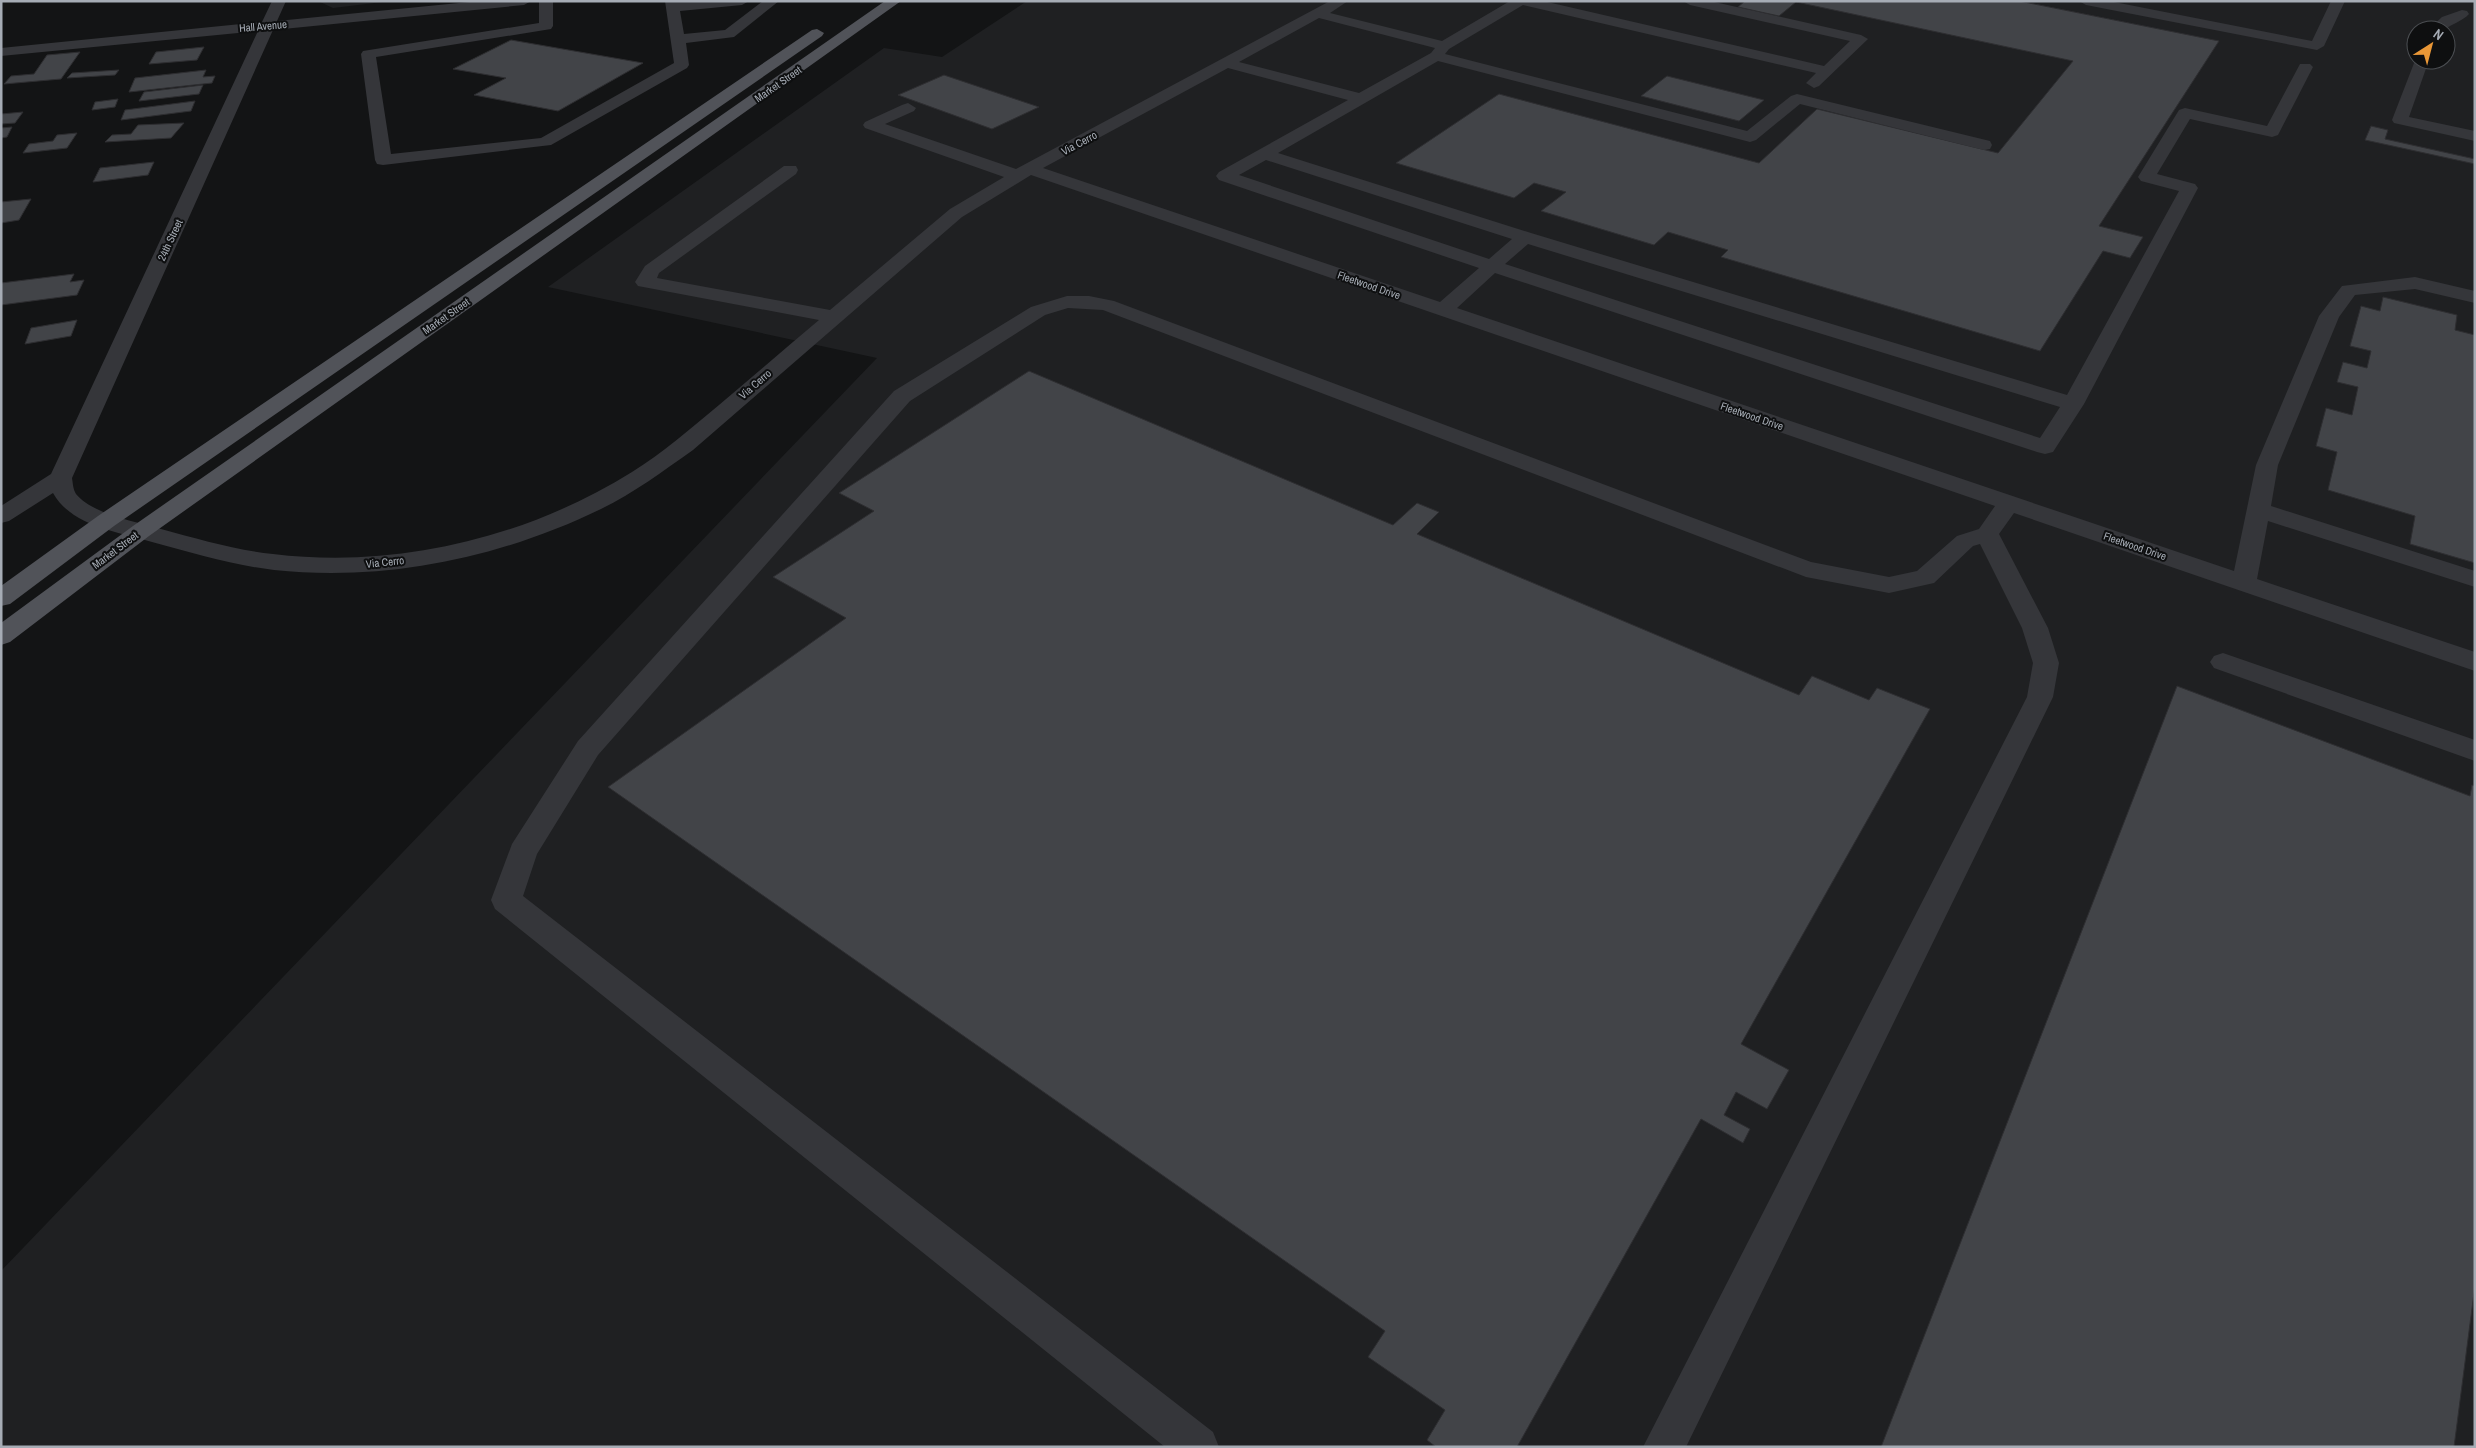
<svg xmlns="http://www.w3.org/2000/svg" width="2476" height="1448" font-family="'Archivo Narrow',sans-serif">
<rect width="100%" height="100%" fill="#131415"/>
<!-- built -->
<g fill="#1f2022" fill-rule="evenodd">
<path d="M318 1H391L333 8Z"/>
<path d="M1027 1H2475V1447H1V1271L877 358 548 287 884 48 942 57ZM2416 30H2446V60H2416Z"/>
</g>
<!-- building -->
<g fill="#424448" stroke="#2e2e31">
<path d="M1745 1H2019L2219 41 2099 226 2143 237 2130 258 2103 251 2040 351 1721 257 1728 250 1668 232 1654 245 1541 211 1566 192 1534 183 1514 198 1396 163 1499 94 1759 163 1817 109 1998 153 2073 61 1796 2 1779 16 1738 7Z"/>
<path d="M511 40 643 63 558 111 474 95 506 78 453 69Z"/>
<path d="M204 47 197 60 149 64 156 52Z"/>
<path d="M80 52 61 79 4 84 11 76 34 74 47 55Z"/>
<path d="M119 70 115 75 67 78 72 73Z"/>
<path d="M206 70 203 77 215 76 212 83 129 92 135 78Z"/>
<path d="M944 75 1039 107 992 129 898 95Z"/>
<path d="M1667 76 1764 100 1739 121 1641 96Z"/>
<path d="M203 85 199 94 139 101 144 92Z"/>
<path d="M118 99 115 107 92 110 95 102Z"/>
<path d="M195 101 191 111 121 120 125 110Z"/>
<path d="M23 112 15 123 1 124V114Z"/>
<path d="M184 123 171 138 105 142 112 135 131 134 138 125Z"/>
<path d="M2371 126 2388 130 2385 139 2475 159V164L2365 140Z"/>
<path d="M12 127 7 137 1 138V128Z"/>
<path d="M77 133 67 148 23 153 29 144 53 141 57 135Z"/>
<path d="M154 162 148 175 93 182 100 168Z"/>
<path d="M31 199 19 220 1 223V202Z"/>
<path d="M74 274 70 282 84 280 77 295 1 305V283Z"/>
<path d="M2383 297 2457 315 2455 330 2475 335V563L2410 544 2415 516 2328 490 2337 452 2316 446 2326 408 2352 415 2358 387 2337 382 2343 362 2367 368 2371 351 2350 346 2361 306 2380 311Z"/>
<path d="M77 320 71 336 25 344 31 328Z"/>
<path d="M1029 371 1393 525 1417 503 1439 512 1417 534 1799 695 1812 676 1869 700 1877 688 1930 709 1741 1044 1789 1070 1767 1109 1736 1092 1724 1115 1750 1129 1743 1143 1701 1119 1517 1447H1436L1427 1440 1445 1410 1368 1357 1385 1331 608 787 846 618 773 577 874 511 839 493Z"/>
<path d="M2177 686 2470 796 2472 785 2475 786V1285L2454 1447H1881Z"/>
</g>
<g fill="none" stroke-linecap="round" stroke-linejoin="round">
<!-- minor -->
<g fill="#35363a" fill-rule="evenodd">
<path d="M272 1H286L277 21 479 1H531L524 5 273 30 72 478C73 484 73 489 76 494 92 514 137 522 161 529 198 539 235 550 273 554 397 569 526 538 632 472 663 453 691 428 719 405 752 377 786 348 819 320L638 286 635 282 645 266 784 166H796L798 170 796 174 659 273 657 278 830 310 950 209 1004 177 865 128 863 125 865 122 902 105 908 103 916 108 914 111 885 124 1016 169 1330 1H1348L1330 13 1442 41 1510 1H1543L1824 66 1850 41 1690 5 1683 1H1710L1861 35 1868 39 1819 86 1814 88 1806 83 1816 73 1523 5 1449 49 1445 54 1747 131 1791 96 1797 94 1990 141 1992 145 1990 149 1984 150 1800 104 1756 140 1750 142 1438 61 1278 153 1531 233 2067 395 2179 191 2141 181 2138 177 2179 110 2185 108 2267 126 2300 64H2310L2313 67 2278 135 2272 137 2190 119 2157 174 2195 184 2198 188 2084 404 2053 452 2045 454 2037 452 1495 273 1457 308 2234 571 2256 465 2319 316 2342 286 2415 277 2475 291V303L2415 289 2355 295 2339 317 2278 465 2271 506 2475 571V587L2268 521 2257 579 2475 652V671L2014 513 1999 534 2048 628 2059 663 2053 697 1686 1447H1643L2027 697 2033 663 2022 628 1980 544 1973 546 1934 583 1889 593 1806 577 1103 310 1068 308 1045 315 910 401 598 755 537 854 523 896 1213 1432 1219 1447H1165L495 909 491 900 512 844 578 741 894 391 1031 307 1067 296H1089L1114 301 1811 562 1889 577 1917 571 1957 536 1979 529 1995 506 1031 175 962 217 693 450C663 471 634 493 601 509 500 558 385 582 274 570 233 565 192 553 152 542 119 532 71 526 53 493L9 521 1 523V506L51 474 258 31 1 56V48L262 22ZM1319 18 1435 48 1431 53 1359 93 1239 62ZM1228 68 1348 100 1219 172 1216 176 1219 180 1479 268 1440 302 1043 168ZM1266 160 1512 239 1489 259 1239 175ZM1528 244 2060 407 2040 438 1505 264Z"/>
<path d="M539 1H553V26L551 29 376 57 391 154 541 138 674 63 665 1H749L742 5 680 11 684 34 725 30 763 1H779L734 37 686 43 689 65 687 68 551 145 383 165 377 164 375 160 361 54 363 51 539 23Z"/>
<path d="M2079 1H2109L2312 41 2331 1H2345L2324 46 2317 50 2086 5Z"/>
<path d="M2462 10 2467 11 2469 14C2463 21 2451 24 2444 30H2428L2442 17Z"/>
<path d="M2416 58V60H2429L2409 117 2475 131V141L2394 123 2392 120Z"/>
<path d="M2223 653 2475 740V761L2214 668 2210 662 2214 656Z"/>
</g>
<!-- major -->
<g fill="#515359" fill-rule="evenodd">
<path d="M885 1H901L149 536 10 642 1 645V623L133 526Z"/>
<path d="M817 29 824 33 822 36 114 526 10 604 1 606V586L98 516 812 30Z"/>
</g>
</g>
<g text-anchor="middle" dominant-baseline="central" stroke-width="4" stroke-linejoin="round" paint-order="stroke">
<!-- far-street labels -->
<g font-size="11" fill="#a6acb5" stroke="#0e0f10">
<text transform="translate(263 26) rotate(-5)">Hall Avenue</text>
<text transform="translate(778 84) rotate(-35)">Market Street</text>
<text transform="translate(1079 143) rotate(-28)">Via Cerro</text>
<text transform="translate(170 240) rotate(-65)">24th Street</text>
<text transform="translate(1369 285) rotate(19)">Fleetwood Drive</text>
<text transform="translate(446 316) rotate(-35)">Market Street</text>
<text transform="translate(755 384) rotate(-41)">Via Cerro</text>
<text transform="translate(1752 416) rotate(19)">Fleetwood Drive</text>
<text transform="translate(2135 546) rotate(19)">Fleetwood Drive</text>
<text transform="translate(115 550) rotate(-37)">Market Street</text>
<text transform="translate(385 562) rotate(-6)">Via Cerro</text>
</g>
</g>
<!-- border -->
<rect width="2476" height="1448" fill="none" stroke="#a6acb5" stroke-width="5"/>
<!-- north arrow -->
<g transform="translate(2431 45) rotate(36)"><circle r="24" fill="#0e0f10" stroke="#4b4e52"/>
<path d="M0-4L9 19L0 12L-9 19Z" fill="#e99737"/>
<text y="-8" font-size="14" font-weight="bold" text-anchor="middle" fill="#a6acb5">N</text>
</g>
</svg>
